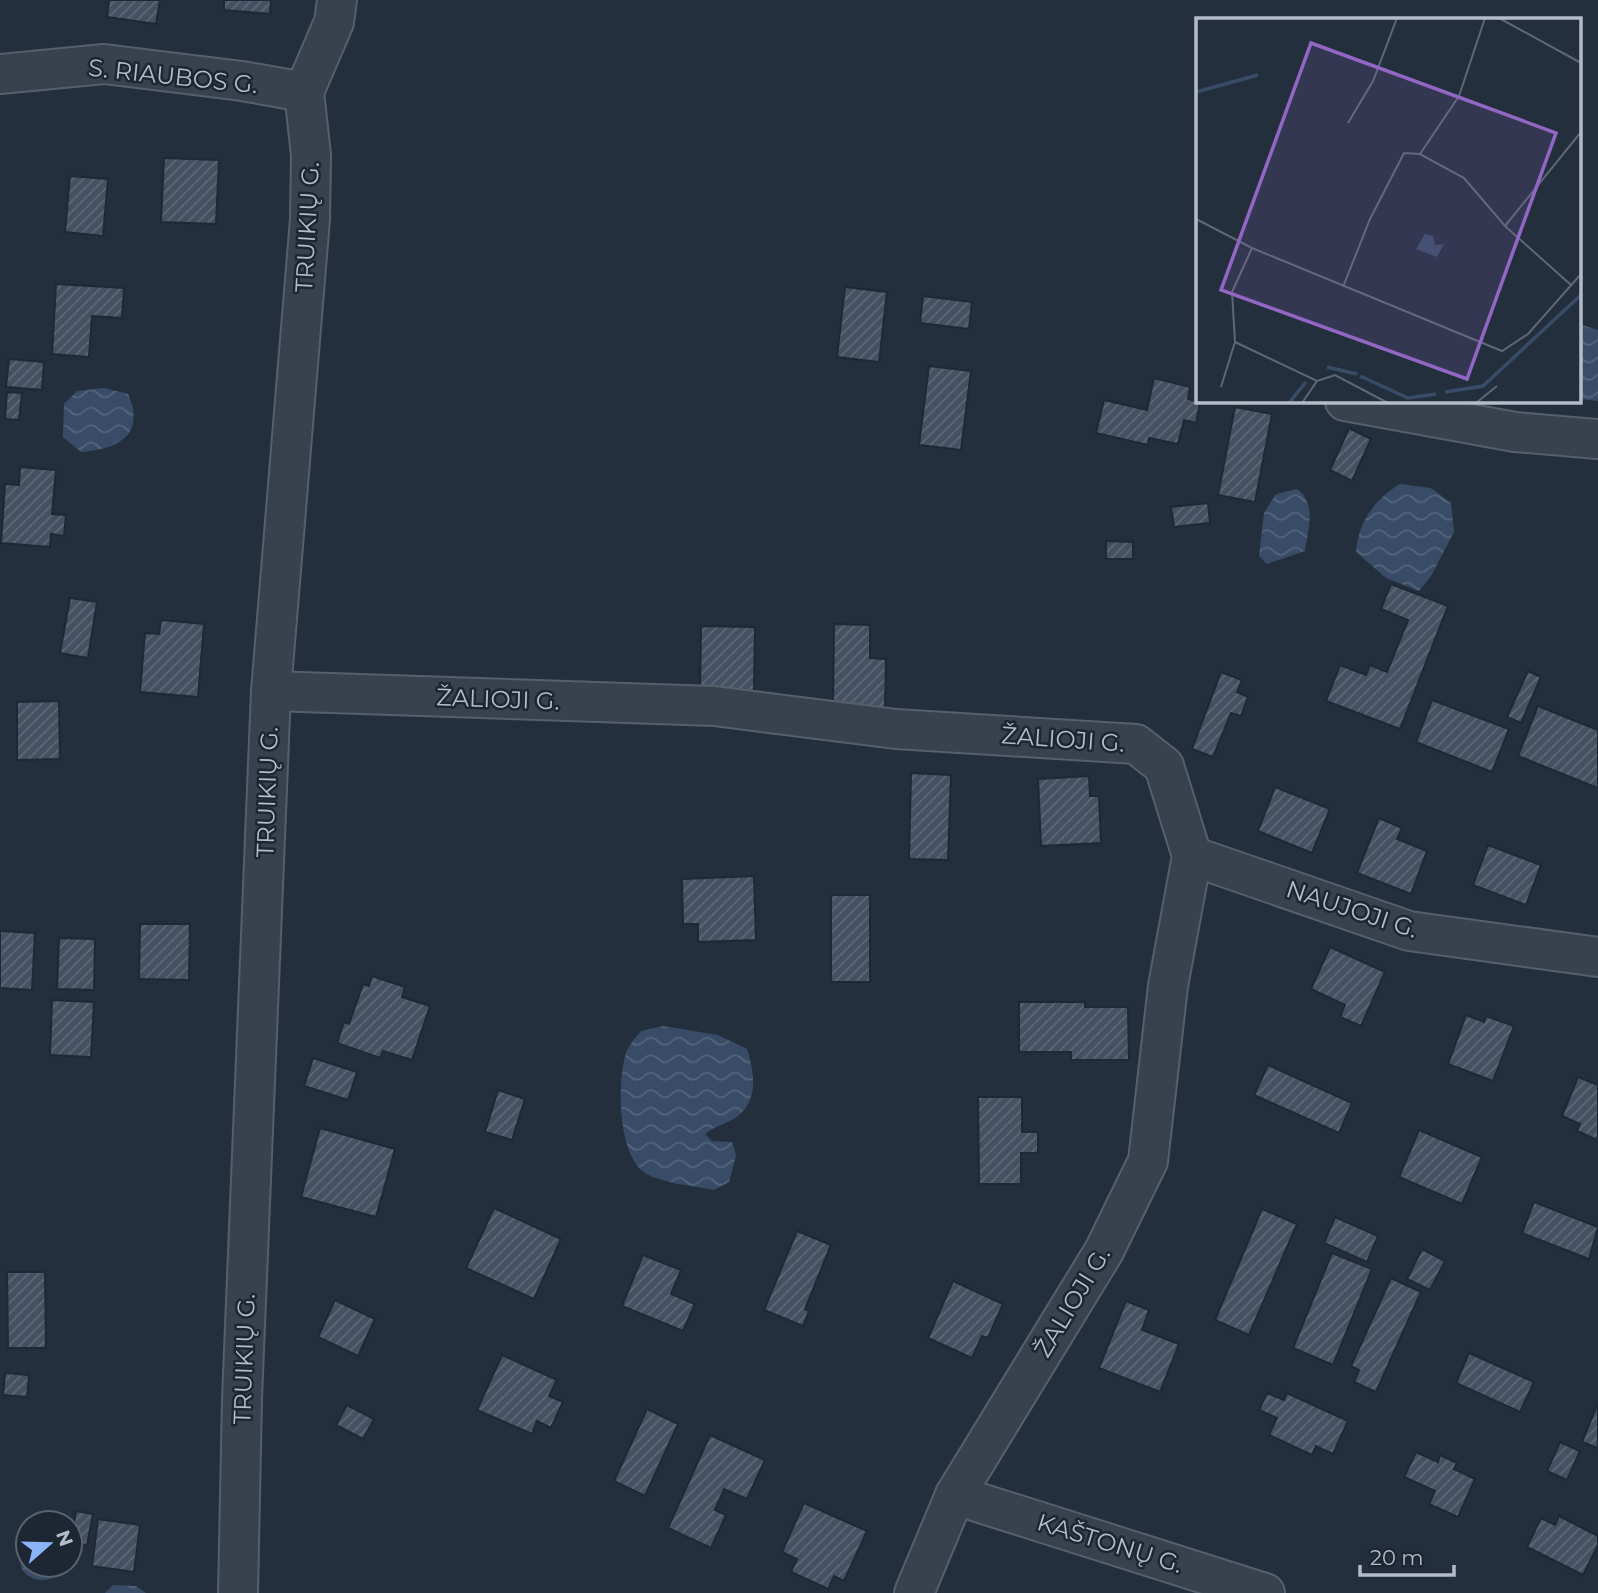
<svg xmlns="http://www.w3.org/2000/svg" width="1598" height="1593" font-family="Montserrat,sans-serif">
<defs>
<pattern id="water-waves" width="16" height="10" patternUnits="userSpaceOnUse" patternTransform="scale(1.75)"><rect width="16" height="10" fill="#394c67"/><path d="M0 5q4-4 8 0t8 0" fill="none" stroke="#53647b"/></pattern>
<pattern id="building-hatch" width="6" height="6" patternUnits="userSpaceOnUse" patternTransform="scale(1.75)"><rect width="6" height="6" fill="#455162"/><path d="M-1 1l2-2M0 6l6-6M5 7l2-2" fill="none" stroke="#5d6877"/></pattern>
</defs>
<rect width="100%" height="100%" fill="#242f3e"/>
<!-- water -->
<g fill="url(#water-waves)">
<path d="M1579 324 1598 330V401L1579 399Z"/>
<path d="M104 388 128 394C146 435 118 449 81 452L63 437 64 404 77 391Z"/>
<path d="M1400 484 1431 488 1451 503 1454 532 1431 576 1419 591 1386 578 1356 552C1358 522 1375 499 1400 484Z"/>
<path d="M1297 489C1317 504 1308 529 1305 551L1267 564 1259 556 1264 513 1276 494Z"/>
<path d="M663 1026 718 1035 747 1049C754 1072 759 1098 739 1115 729 1124 715 1125 705 1134L712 1141 732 1142 736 1155 729 1182 714 1190C696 1186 655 1183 641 1170 618 1148 617 1082 626 1053 628 1046 636 1037 641 1031Z"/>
<path d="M28 1546V1565H58C61 1593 0 1579 28 1546Z"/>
<path d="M113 1585 136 1586 146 1593H105Z"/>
</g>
<!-- building -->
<g fill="url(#building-hatch)" stroke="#1f2835" stroke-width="2">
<path d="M109 0H160L156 24 107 17Z"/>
<path d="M224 0H271L270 14 224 10Z"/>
<path d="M164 158 219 160 216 224 161 222Z"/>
<path d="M70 176 108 179 103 236 65 232Z"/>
<path d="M56 284 124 288 122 318 92 316 89 357 52 354Z"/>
<path d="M845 287 887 292 879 362 837 357Z"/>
<path d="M923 296 972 302 969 329 920 323Z"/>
<path d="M9 359 44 362 42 390 6 387Z"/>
<path d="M929 366 971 371 961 450 919 445Z"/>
<path d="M1154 378 1190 387 1188 399 1200 402 1196 423 1184 420 1178 444 1149 438 1148 445 1096 433 1104 400 1147 410Z"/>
<path d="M7 392 22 393 19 420 5 419Z"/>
<path d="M1235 407 1272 414 1255 502 1218 495Z"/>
<path d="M1349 428 1371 439 1352 481 1330 470Z"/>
<path d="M20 467 56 470 52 514 66 515 64 536 51 534 50 547 1 543 5 484 19 485Z"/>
<path d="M1208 503 1210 523 1174 527 1171 507Z"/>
<path d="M1106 541 1133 542V559H1106Z"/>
<path d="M1391 584 1448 606 1400 729 1326 701 1340 665 1366 675 1370 665 1387 672 1408 620 1381 609Z"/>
<path d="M70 598 97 602 88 658 60 653Z"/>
<path d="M161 620 204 624 198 697 140 692 145 633 159 634Z"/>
<path d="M834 624 870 625V658L886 659 885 710 833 709Z"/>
<path d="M701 626 755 627 754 691 700 690Z"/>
<path d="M1528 671 1541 677 1521 723 1507 717Z"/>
<path d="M1221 672 1242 680 1237 692 1248 697 1241 716 1231 713 1213 757 1192 749Z"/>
<path d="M1432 700 1509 729 1492 772 1416 742Z"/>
<path d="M59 701 60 759 17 760V702Z"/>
<path d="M1538 706 1598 730V788L1518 756Z"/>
<path d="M911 773 951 775 948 860 909 859Z"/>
<path d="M1089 776 1090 796H1099L1101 843 1041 846 1038 779Z"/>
<path d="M1275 787 1330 809 1312 853 1258 831Z"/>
<path d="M1379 818 1402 828 1397 839 1427 851 1411 894 1357 873Z"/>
<path d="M1488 845 1541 865 1526 905 1473 885Z"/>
<path d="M754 876 756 940 698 942V924H683L682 879Z"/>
<rect x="831" y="895" width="39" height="87"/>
<path d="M140 924H190L189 980 139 979Z"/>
<path d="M0 931 35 933 32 990 0 988Z"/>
<path d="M59 938 95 939 94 990 57 989Z"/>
<path d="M1330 947 1385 972 1361 1026 1340 1017 1345 1005 1311 989Z"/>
<path d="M372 976 405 987 402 997 430 1006 412 1060 383 1051 380 1058 337 1043 344 1022 349 1024 363 984 369 986Z"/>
<path d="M52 1000 94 1002 91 1057 50 1055Z"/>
<path d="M1019 1002H1085V1007H1128L1129 1060H1071V1052H1019Z"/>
<path d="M1466 1015 1484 1022 1486 1016 1514 1026 1493 1081 1448 1064Z"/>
<path d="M313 1058 357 1072 348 1100 304 1086Z"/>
<path d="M1268 1065 1352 1103 1339 1133 1254 1095Z"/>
<path d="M1578 1077 1598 1085V1140L1577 1131 1580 1124 1562 1116Z"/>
<path d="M498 1090 525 1099 512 1140 485 1132Z"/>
<path d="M978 1097H1022V1132H1038V1153H1021V1184H979Z"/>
<path d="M320 1128 395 1149 376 1217 301 1197Z"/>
<path d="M1419 1130 1482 1157 1462 1204 1399 1177Z"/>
<path d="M1534 1202 1598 1227 1589 1259 1522 1233Z"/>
<path d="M494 1208 561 1239 534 1299 466 1268Z"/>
<path d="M1262 1209 1297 1224 1249 1335 1215 1320Z"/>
<path d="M1335 1217 1378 1236 1367 1262 1324 1243Z"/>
<path d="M797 1231 831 1245 805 1309 809 1311 803 1326 764 1310Z"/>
<path d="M1422 1249 1445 1261 1430 1290 1407 1279Z"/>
<path d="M1332 1253 1372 1269 1333 1365 1293 1348Z"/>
<path d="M643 1255 681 1270 671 1294 695 1304 683 1331 622 1306Z"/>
<path d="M7 1272H45L46 1348H8Z"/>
<path d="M1391 1278 1421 1292 1376 1392 1354 1382 1359 1370 1351 1366Z"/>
<path d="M953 1281 1003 1304 988 1338 982 1336 972 1358 928 1338Z"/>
<path d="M335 1300 375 1319 358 1356 318 1337Z"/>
<path d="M1126 1301 1149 1310 1142 1330 1179 1344 1160 1392 1099 1368Z"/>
<path d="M1469 1353 1534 1382 1520 1412 1456 1383Z"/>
<path d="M502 1355 557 1380 549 1396 563 1402 551 1428 537 1421 532 1434 477 1410Z"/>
<path d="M5 1373 29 1375 27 1397 3 1395Z"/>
<path d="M1267 1393 1284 1400 1287 1393 1348 1421 1333 1454 1316 1446 1312 1455 1269 1435 1277 1418 1259 1410Z"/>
<path d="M347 1405 374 1419 363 1439 336 1425Z"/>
<path d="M1597 1405 1598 1406V1448L1582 1442Z"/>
<path d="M647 1409 678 1424 645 1496 614 1481Z"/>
<path d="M710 1435 765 1460 747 1499 724 1489 715 1510 726 1515 711 1548 668 1528Z"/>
<path d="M1560 1442 1580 1451 1567 1480 1547 1471Z"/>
<path d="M1416 1452 1438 1462 1440 1455 1457 1463 1454 1469 1475 1479 1458 1517 1429 1504 1435 1491 1404 1477Z"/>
<path d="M804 1503 867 1531 844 1581 834 1576 828 1589 791 1572 797 1559 782 1552Z"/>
<path d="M76 1511 93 1514 87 1545 71 1543Z"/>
<path d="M1559 1516 1598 1536V1545L1583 1575 1527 1547 1541 1518 1555 1525Z"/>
<path d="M98 1519 140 1525 134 1572 92 1566Z"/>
</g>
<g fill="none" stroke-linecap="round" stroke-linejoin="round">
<defs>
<g id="minor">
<path d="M0 74 104 64 242 81 304 92"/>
<path d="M1345 401 1515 432 1598 439"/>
<path d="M271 691 714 706 896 729 1136 744 1164 766 1192 856 1168 986 1148 1161 1104 1251 955 1495 914 1593"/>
<path d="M1192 856 1409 931 1598 957"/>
<path d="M955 1495 1265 1593"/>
<path d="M238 1593 242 1399 271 691 310 219 311 155 304 92 334 22 337 0"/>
</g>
</defs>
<!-- minor casing -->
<use href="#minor" stroke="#565f6c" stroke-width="42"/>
<!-- minor -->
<use href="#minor" stroke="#38414e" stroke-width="38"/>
</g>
<g text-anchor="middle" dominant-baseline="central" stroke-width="5" stroke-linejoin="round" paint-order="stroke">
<!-- street labels -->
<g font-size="24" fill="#b4bcc9" stroke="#1d2633">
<text transform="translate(173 76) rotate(6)">S. RIAUBOS G.</text>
<text transform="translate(307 227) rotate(-87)">TRUIKIŲ G.</text>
<text transform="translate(498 699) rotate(2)">ŽALIOJI G.</text>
<text transform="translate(1063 739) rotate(4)">ŽALIOJI G.</text>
<text transform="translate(267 792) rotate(-88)">TRUIKIŲ G.</text>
<text transform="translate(1352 909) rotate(18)">NAUJOJI G.</text>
<text transform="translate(1072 1302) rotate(-59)">ŽALIOJI G.</text>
<text transform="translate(244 1359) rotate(-88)">TRUIKIŲ G.</text>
<text transform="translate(1110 1543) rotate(17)">KAŠTONŲ G.</text>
</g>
</g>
<!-- overview -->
<g transform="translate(1196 18)">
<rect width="385" height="385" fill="#242f3e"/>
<path d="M229 216 237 218 239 227 248 226 241 239 220 231Z" fill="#394c67"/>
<path fill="none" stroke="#394c67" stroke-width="3.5" d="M0 74 62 57M131 349 161 356M164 358 212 380 240 376M249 374 287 368 385 277M93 385 110 364"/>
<path fill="none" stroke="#5e6776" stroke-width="2" d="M303 0 385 45M152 105 177 63 201 0M224 136 263 78 289 0M0 201 56 230 306 333 332 316 385 256M309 208 385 114M147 269 174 201 208 135 224 136 268 160 309 208 375 267M39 324 121 363 139 357 192 385M25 369 39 324 36 274 56 230M106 385 121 363M280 385 301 368"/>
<path fill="#9266c3" fill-opacity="0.15" stroke="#9266c3" stroke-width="3.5" d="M115 25 360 115 271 361 25 272Z"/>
<rect width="385" height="385" fill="none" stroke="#b4bcc9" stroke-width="3.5"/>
</g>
<!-- north arrow -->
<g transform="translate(49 1544) rotate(70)"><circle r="33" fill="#1d2633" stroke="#59626f" stroke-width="2"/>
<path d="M0-5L12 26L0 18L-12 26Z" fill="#8ab4f8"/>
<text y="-10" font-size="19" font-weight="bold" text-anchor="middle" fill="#b4bcc9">N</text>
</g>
<!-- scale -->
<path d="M1360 1565v10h94v-10" fill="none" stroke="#b4bcc9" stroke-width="3.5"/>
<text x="1370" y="1565" font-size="21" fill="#b4bcc9" stroke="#1d2633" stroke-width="5" paint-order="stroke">20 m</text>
</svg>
